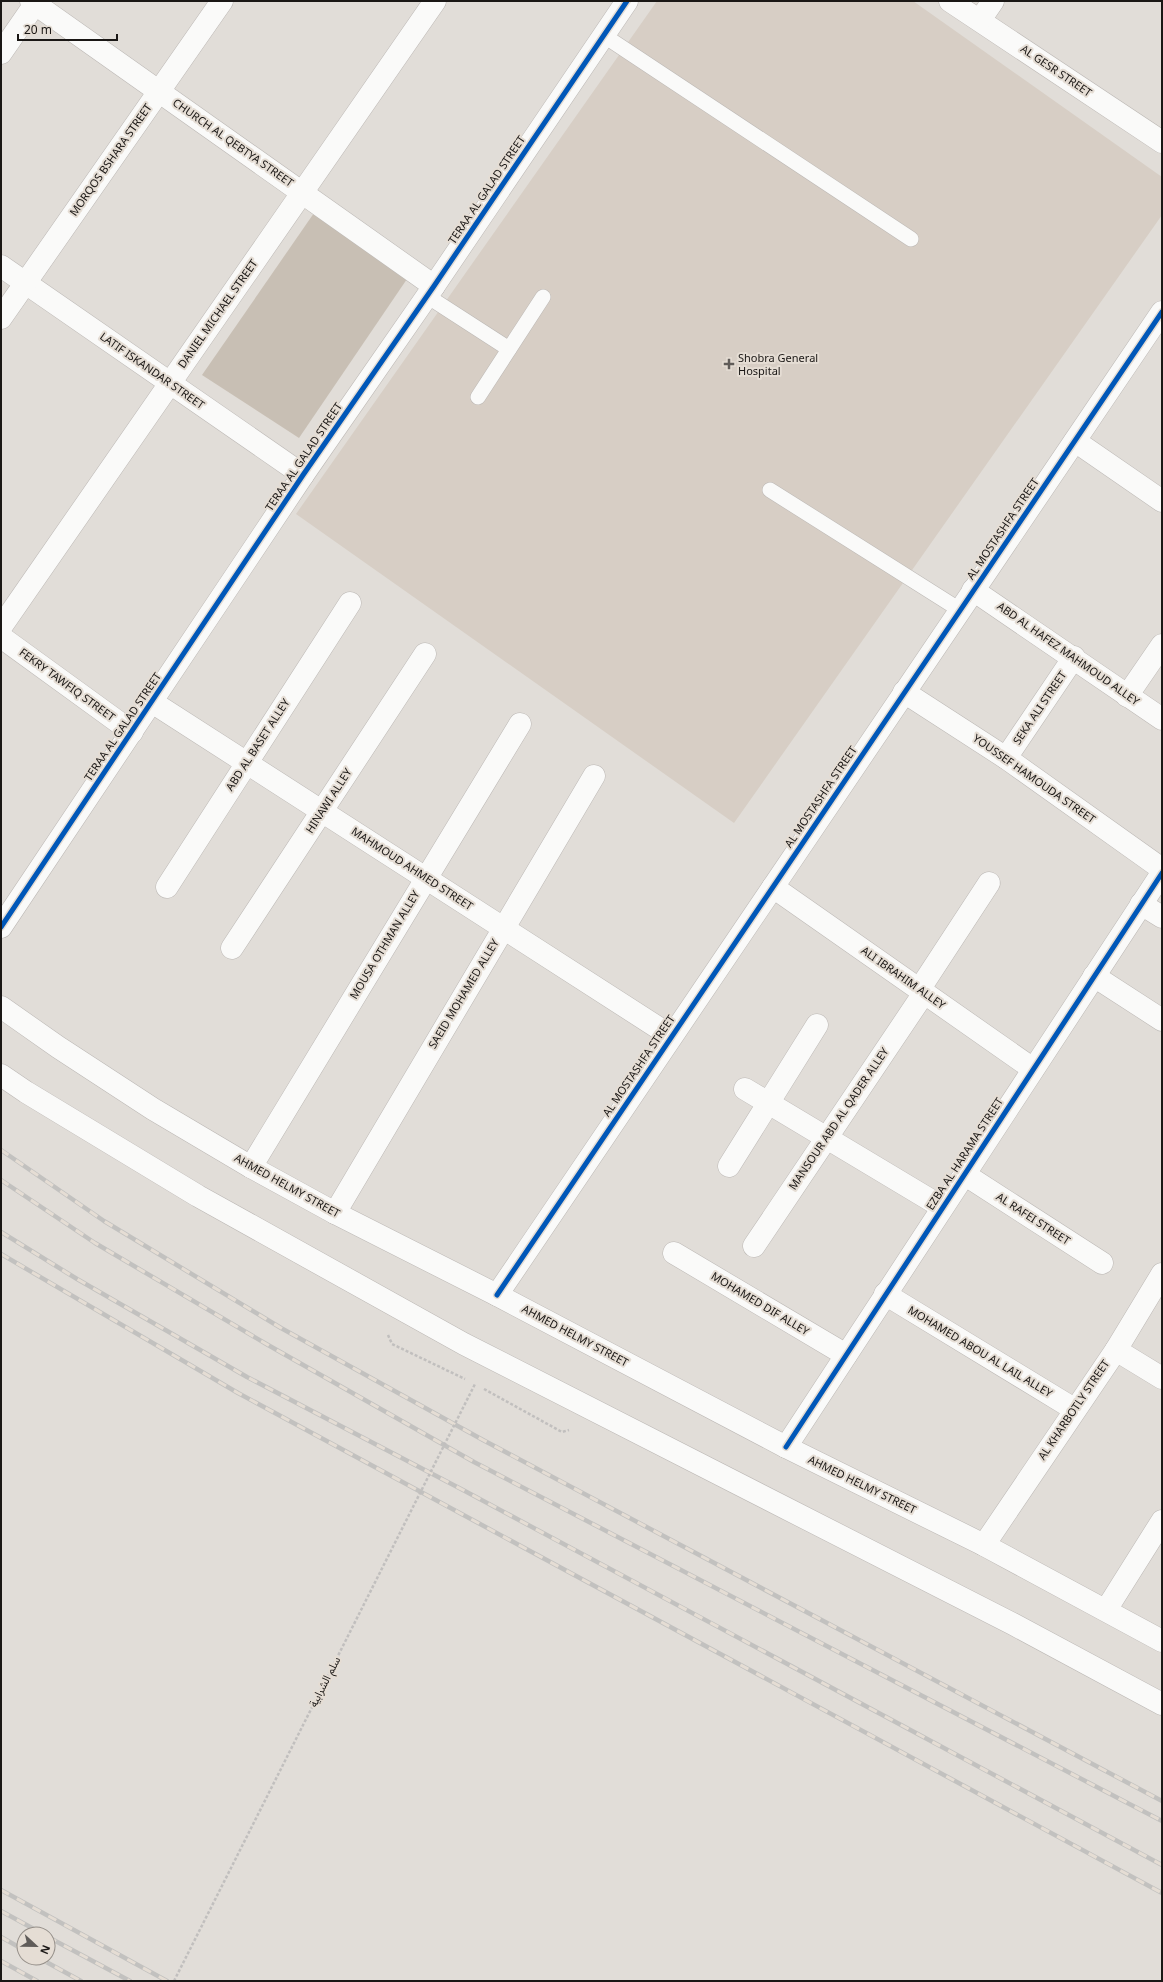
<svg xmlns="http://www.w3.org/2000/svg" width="1163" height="1982" font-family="Georgia,'Noto Sans Arabic',serif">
<rect width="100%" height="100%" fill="#e1ddd8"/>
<!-- built -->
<path fill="#d7cec5" d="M657 1H913L1162 177V215L734 823 296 514Z"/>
<!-- building -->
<path fill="#c8bfb4" d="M314 213 407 279 299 438 202 375Z"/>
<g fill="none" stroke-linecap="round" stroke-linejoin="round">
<defs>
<g id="service">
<path d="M603 35 911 239"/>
<path d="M427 296 509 349"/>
<path d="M478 397 543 297"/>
<path d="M770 490 960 610"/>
</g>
<g id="minor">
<path d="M31 1 434 286"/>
<path d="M950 1 1162 142"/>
<path d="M980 20 993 1"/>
<path d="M1 53 35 4"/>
<path d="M1 266 303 475"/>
<path d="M1 318 222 1"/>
<path d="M1075 441 1162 501"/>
<path d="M973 590 1162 719"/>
<path d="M1 627 435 1"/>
<path d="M1 637 132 732"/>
<path d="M904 692 1006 758 1162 869"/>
<path d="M1127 696 1162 645"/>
<path d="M152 702 671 1036"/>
<path d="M1006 758 1074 657"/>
<path d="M167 887 350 603"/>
<path d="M773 887 1033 1069"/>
<path d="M1141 904 1162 917"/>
<path d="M1 927 303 475 434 286 627 1"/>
<path d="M232 948 425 654"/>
<path d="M1094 976 1162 1020"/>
<path d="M919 990 989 883"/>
<path d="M745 1089 942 1207"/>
<path d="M729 1166 817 1025"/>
<path d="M251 1167 520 724"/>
<path d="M964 1174 1102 1263"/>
<path d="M335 1213 594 776"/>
<path d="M754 1246 924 993"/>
<path d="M674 1253 846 1355"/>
<path d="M885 1294 1074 1409"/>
<path d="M497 1295 1162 312"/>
<path d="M1116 1350 1162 1378"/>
<path d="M786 1447 1162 873"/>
<path d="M984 1545 1116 1350 1162 1274"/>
<path d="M1106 1610 1162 1521"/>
</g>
<g id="primary">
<path d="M1 1007 58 1047 153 1109 251 1167 335 1213 497 1295 786 1447 984 1545 1162 1641"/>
<path d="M1 1075 26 1092 198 1196 464 1344 1013 1624 1162 1704"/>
</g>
</defs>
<!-- service casing -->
<use href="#service" stroke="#bcb8b5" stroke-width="16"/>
<!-- minor casing -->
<use href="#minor" stroke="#bcb8b5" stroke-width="23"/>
<!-- primary casing -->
<use href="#primary" stroke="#bcb8b5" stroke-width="23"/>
<!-- path -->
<g stroke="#c1bfbe" stroke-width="2.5" stroke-dasharray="3 2" stroke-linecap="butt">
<path d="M388 1335 392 1344 465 1379"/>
<path d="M484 1389 562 1432 569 1430"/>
</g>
<!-- service -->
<use href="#service" stroke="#fafaf9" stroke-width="15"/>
<!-- minor -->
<use href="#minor" stroke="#fafaf9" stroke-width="22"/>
<!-- primary -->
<use href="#primary" stroke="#fafaf9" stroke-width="22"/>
<defs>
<g id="rail">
<path d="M1 1150 104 1221 281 1328 483 1440 1162 1801"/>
<path d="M1 1180 95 1243 268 1345 474 1462 1162 1821"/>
<path d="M1 1232 77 1279 247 1377 463 1490 1162 1865"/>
<path d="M1 1254 238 1393 1162 1893"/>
<path d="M1 1890 167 1981"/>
<path d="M1 1911 43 1934"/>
<path d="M1 1937 24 1950"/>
<path d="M48 1937 130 1981"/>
<path d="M39 1958 81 1981"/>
<path d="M1 1961 37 1981"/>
</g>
</defs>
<!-- rail casing -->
<use href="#rail" stroke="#c2c1bf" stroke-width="4.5"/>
<!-- rail -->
<use href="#rail" stroke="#e5ddd4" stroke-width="3" stroke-dasharray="9" stroke-linecap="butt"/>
<!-- path-bridge -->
<path stroke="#c1bfbe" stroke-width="2.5" stroke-dasharray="3 2" stroke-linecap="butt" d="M174 1981 475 1384"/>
<defs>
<g id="cycleway">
<path d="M1 927 303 475 434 286 627 1"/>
<path d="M497 1295 1162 312"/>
<path d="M786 1447 1162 873"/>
</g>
</defs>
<!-- cycleway casing -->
<use href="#cycleway" stroke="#e5ddd4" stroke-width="8"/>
<!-- cycleway -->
<use href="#cycleway" stroke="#0057b8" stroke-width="5"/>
</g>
<!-- markers -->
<path fill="#605c59" stroke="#e5ddd4" stroke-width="1.5" d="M727 358h4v4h4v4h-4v4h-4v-4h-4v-4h4z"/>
<g text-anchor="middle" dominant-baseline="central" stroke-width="4" stroke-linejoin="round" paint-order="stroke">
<!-- street labels -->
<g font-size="11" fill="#1a1715" stroke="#e5ddd4">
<text transform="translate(1056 71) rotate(34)">AL GESR STREET</text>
<text transform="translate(233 143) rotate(35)">CHURCH AL QEBTYA STREET</text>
<text transform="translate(111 160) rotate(-55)">MORQOS BSHARA STREET</text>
<text transform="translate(487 190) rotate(-56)">TERAA AL GALAD STREET</text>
<text transform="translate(218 314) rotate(-55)">DANIEL MICHAEL STREET</text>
<text transform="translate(152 371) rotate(35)">LATIF ISKANDAR STREET</text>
<text transform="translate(304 457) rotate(-56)">TERAA AL GALAD STREET</text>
<text transform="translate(1003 529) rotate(-56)">AL MOSTASHFA STREET</text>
<text transform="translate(1068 654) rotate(35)">ABD AL HAFEZ MAHMOUD ALLEY</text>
<text transform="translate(67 685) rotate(36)">FEKRY TAWFIQ STREET</text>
<text transform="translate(1040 708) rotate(-56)">SEKA ALI STREET</text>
<text transform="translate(123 727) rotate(-56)">TERAA AL GALAD STREET</text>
<text transform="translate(258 745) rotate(-57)">ABD AL BASET ALLEY</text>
<text transform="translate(1034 779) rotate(35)">YOUSSEF HAMOUDA STREET</text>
<text transform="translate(821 797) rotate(-56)">AL MOSTASHFA STREET</text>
<text transform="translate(329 801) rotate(-57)">HINAWI ALLEY</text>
<text transform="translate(412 869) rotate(33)">MAHMOUD AHMED STREET</text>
<text transform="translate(385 945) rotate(-59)">MOUSA OTHMAN ALLEY</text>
<text transform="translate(903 978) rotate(35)">ALI IBRAHIM ALLEY</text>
<text transform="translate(464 994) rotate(-59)">SAEID MOHAMED ALLEY</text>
<text transform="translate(639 1066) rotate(-56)">AL MOSTASHFA STREET</text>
<text transform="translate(839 1119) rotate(-56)">MANSOUR ABD AL QADER ALLEY</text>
<text transform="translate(965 1154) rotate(-57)">EZBA AL HARAMA STREET</text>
<text transform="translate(287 1186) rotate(29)">AHMED HELMY STREET</text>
<text transform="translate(1033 1219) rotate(33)">AL RAFEI STREET</text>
<text transform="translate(760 1304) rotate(31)">MOHAMED DIF ALLEY</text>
<text transform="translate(575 1336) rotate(28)">AHMED HELMY STREET</text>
<text transform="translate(980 1352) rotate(31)">MOHAMED ABOU AL LAIL ALLEY</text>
<text transform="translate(1074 1410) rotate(-56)">AL KHARBOTLY STREET</text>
<text transform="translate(862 1485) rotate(26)">AHMED HELMY STREET</text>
<text transform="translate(325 1682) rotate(-63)">سلم الشرابية</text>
</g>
<!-- poi labels -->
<g font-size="11" fill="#1a1715" stroke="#e5ddd4" text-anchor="start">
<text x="738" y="358">Shobra General<tspan x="738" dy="13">Hospital</tspan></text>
</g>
</g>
<!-- border -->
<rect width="1163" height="1982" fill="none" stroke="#1a1715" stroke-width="4"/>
<!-- north arrow -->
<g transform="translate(36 1946) rotate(112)"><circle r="19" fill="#e5ddd4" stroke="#948e88"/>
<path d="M0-3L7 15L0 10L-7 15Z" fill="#605c59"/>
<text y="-6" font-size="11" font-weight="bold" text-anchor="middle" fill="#1a1715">N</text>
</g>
<!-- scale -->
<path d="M18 34v6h99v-6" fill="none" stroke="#1a1715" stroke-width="2"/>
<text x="24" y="34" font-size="12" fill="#1a1715" stroke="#e5ddd4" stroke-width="3" paint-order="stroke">20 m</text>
</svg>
